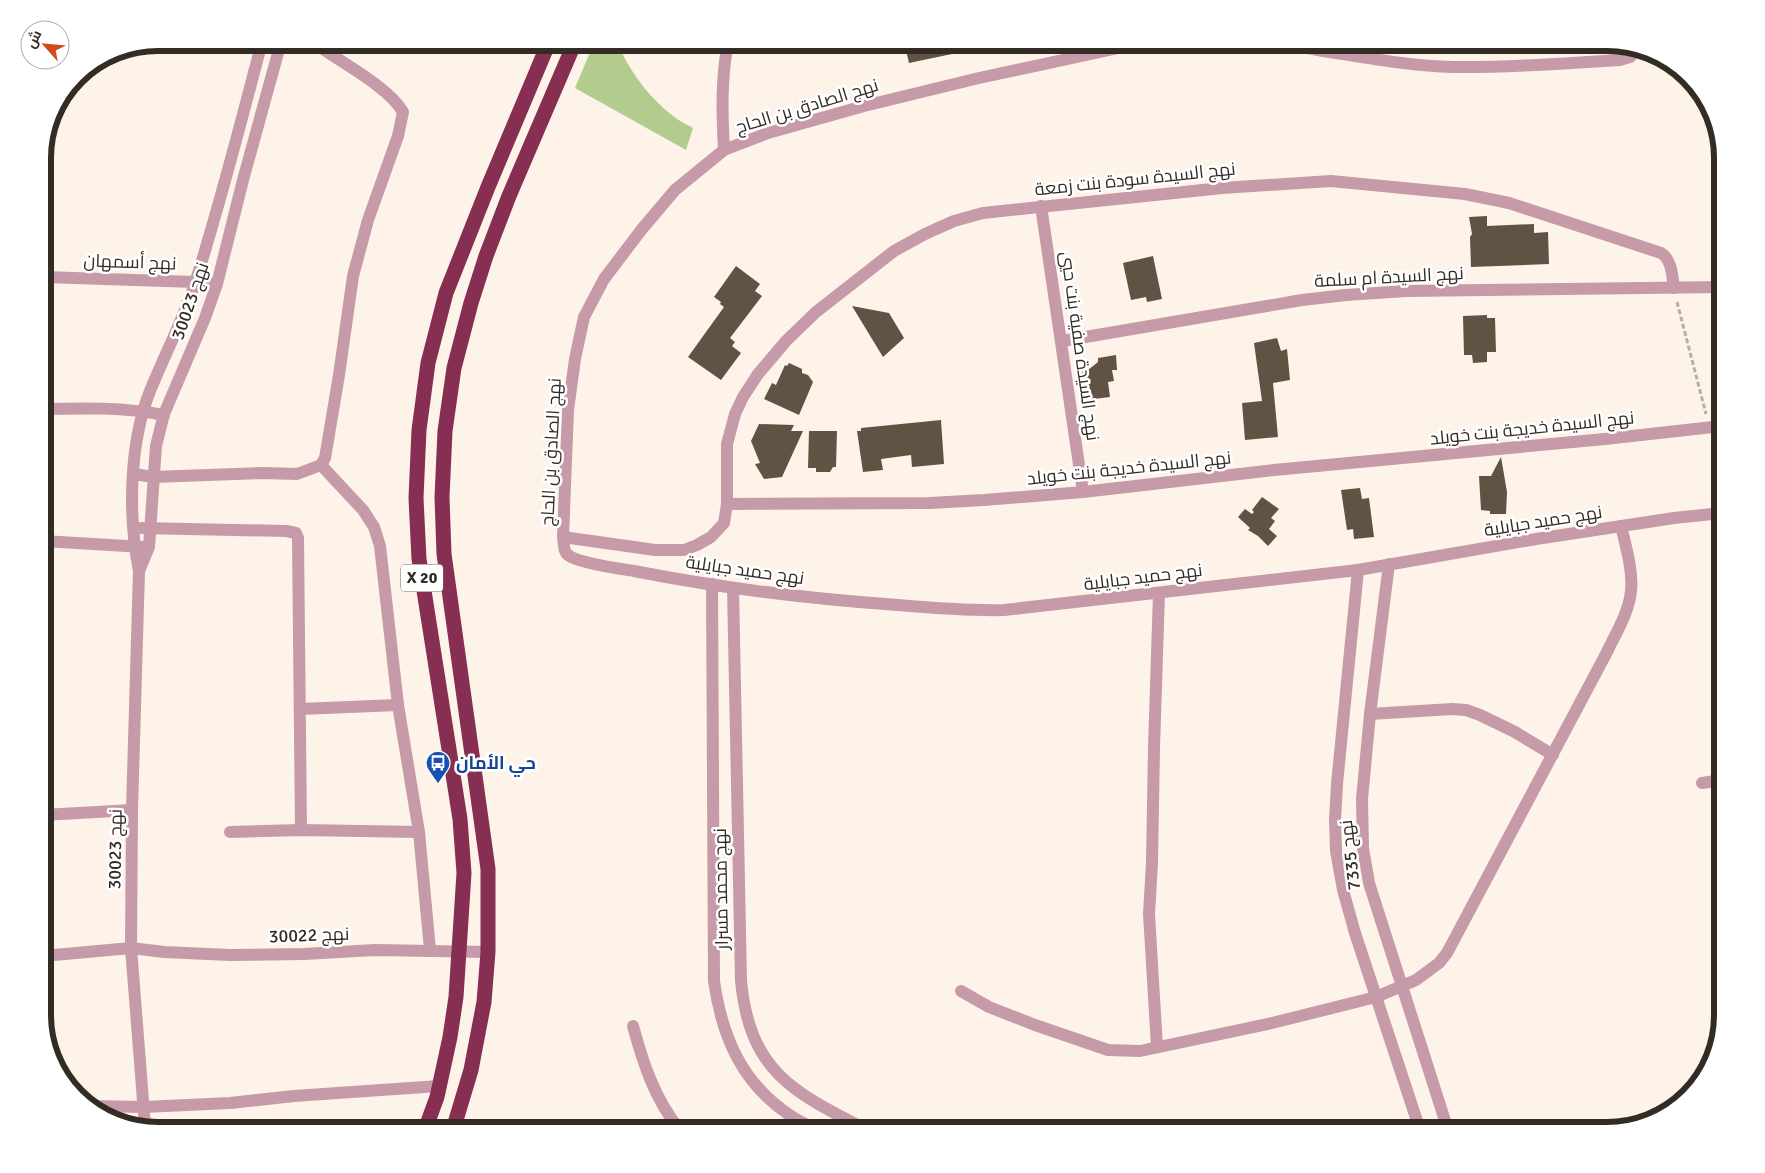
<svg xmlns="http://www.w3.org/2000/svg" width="1765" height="1173" font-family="Signika,Cairo,sans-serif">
<rect width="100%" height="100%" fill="#fdf3e8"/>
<!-- green -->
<path fill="#b2cc8e" d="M594 43H627L622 53C634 77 651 99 673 116 679 121 687 124 693 128L686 150 575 88Z"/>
<!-- building -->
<g fill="#615344">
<path d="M904 42H976V49L909 63Z"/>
<path d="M1487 216V226L1534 224V233L1548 232 1549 264 1471 267 1470 237 1472 234 1469 217Z"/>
<path d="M1153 256 1162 299 1147 302 1146 297 1131 300 1123 263Z"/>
<path d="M736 266 760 284 755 291 762 296 730 338 735 342 732 346 741 353 721 380 688 357 724 307 720 304 721 302 714 297Z"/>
<path d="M852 306 889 313 904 338 883 357Z"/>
<path d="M1487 315V318H1495L1496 352H1487V362L1473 363 1472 355H1464L1463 316Z"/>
<path d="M1277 338 1281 351 1287 349 1290 380 1273 383 1278 437 1245 440 1242 403 1262 401 1254 343Z"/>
<path d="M1116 355 1117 370H1112L1114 381 1108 382 1110 397 1086 400 1082 370H1088L1098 362V358Z"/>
<path d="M789 363 802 369V373L808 375 813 382 799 415 764 399 772 383 776 385 785 365 787 366Z"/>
<path d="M941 420 944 464 912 467 911 455 881 459 883 470 863 472 857 431H861V428Z"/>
<path d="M759 424 794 425 791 431H803L782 477 764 479 755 464 760 463 751 441Z"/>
<path d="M809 431H837L836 467H833L830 472H816V468H808Z"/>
<path d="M1501 457 1507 492 1506 514H1490V511L1481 510 1479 476H1491Z"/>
<path d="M1360 488 1362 499 1369 498 1374 537 1354 539 1353 529 1347 530 1341 490Z"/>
<path d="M1262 497 1279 509 1271 518 1275 521 1269 529 1277 536 1268 546 1258 536 1248 530 1250 528 1238 517 1245 509 1252 514 1254 512 1252 510Z"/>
</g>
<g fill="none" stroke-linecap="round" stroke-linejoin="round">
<!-- path -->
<path stroke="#b7afa5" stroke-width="3" stroke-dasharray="5 2.5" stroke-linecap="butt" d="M1677 302 1706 414"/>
<!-- minor -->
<g stroke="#c69aa8" stroke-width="12">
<path d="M1146 42 979 78 864 106 768 133 724 150 675 190 642 229 604 279 584 317 575 359 568 410 563 537C564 543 563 551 568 555 577 563 621 569 634 571 721 588 810 599 898 605 933 608 969 611 1004 610L1358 570 1536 539 1674 518 1722 513"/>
<path d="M1280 42C1301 48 1322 51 1343 54 1380 60 1416 66 1453 67 1509 68 1565 63 1620 60L1630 57 1636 51"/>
<path d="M724 150C722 114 721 79 728 42"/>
<path d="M1041 206 1083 492"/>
<path d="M43 277 196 282 217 284"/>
<path d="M1062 341 1302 300 1346 295 1406 291 1722 287"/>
<path d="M43 409C83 408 124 407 164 415"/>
<path d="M321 465 363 510 374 527 380 546 398 705 419 832 430 950"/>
<path d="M134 474 153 477 264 473 297 474 321 465 325 458 339 375 353 276 368 220 398 136 403 112C388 86 338 61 313 42"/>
<path d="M727 504 930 503 984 500 1083 492 1274 470 1605 439 1722 426"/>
<path d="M141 528 286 531 296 533 298 538 301 830"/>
<path d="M563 537 655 550H684L697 545 711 537 724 523 727 504V444L735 414 743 397 758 374 786 341 816 312 894 251 925 234 954 221 983 213 1222 188 1331 181 1465 194 1509 203 1661 253C1672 260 1672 275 1674 288"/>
<path d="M43 541 143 547"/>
<path d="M1389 564 1370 714 1362 799 1363 848 1369 883 1448 1130"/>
<path d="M1358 570 1337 784 1335 820 1336 851 1343 890 1355 933 1420 1130"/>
<path d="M139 571 149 547 156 446 164 414 205 318 217 284 243 180 281 42"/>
<path d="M712 584 714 981C722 1037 742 1084 791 1116 800 1122 809 1126 818 1130"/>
<path d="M733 588 741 981C750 1072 793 1092 867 1130"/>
<path d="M300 709 398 705"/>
<path d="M1370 714 1452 709 1466 710 1480 715 1515 732 1553 755"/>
<path d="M1702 783 1722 780"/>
<path d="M43 815 132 810"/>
<path d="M230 832 301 830 419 832"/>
<path d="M43 956 131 948 164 952 230 955 304 954 375 950 488 952"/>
<path d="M961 991 989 1007 1035 1025 1108 1050 1140 1051 1272 1023 1376 997 1416 980 1439 963 1447 953 1607 652C1616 633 1629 612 1631 591 1633 570 1626 547 1621 526"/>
<path d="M633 1026C643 1063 655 1100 680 1130"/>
<path d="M1157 1047 1149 914 1152 863 1154 748 1159 593"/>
<path d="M89 1106 144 1107 230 1103 294 1096 439 1086"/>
<path d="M145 1126 131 948 132 810 139 571C128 516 129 444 150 391 165 354 184 318 196 280 221 201 241 122 262 42"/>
<path d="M785 1130 791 1117"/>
</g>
<!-- highway -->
<g stroke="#862f52" stroke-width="15">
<path d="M425 1130 437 1097 450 1037 456 997 464 873 460 819 419 559 416 498 419 430 428 363 446 293 488 187 549 42"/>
<path d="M453 1130 471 1070 484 1002 488 952V869L444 554 442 497 445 431 454 368 471 303 486 256 509 196 575 42"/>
</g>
</g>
<!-- icons -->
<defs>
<symbol id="bus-pin" viewBox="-11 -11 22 30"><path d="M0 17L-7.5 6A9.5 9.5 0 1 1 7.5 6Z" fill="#1a4fb4" stroke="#fff"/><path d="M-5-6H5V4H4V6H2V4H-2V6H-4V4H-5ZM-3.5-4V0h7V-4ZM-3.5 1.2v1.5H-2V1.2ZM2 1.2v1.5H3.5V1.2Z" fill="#fff"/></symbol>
</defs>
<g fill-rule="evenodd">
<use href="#bus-pin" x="424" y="749" width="28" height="38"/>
</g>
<g text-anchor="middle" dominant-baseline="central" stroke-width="5" stroke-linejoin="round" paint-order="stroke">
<!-- shield labels -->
<rect fill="#fff" stroke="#706b66" stroke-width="1" x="401" y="564.5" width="42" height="27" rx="4"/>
<g font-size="16" font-weight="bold" fill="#322c25">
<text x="422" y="578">X 20</text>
</g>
<!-- street labels -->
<g font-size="18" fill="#322c25" stroke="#fff">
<text transform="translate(807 106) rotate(-17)">نهج الصادق بن الحاج</text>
<text transform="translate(1135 179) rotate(-6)">نهج السيدة سودة بنت زمعة</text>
<text transform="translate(130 262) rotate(2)">نهج أسمهان</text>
<text transform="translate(1389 277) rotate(-3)">نهج السيدة ام سلمة</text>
<text transform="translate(190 301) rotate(-71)">نهج 30023</text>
<text transform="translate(1080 346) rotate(82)">نهج السيدة صفية بنت حيي</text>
<text transform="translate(1532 428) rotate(-6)">نهج السيدة خديجة بنت خويلد</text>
<text transform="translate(551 452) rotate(-87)">نهج الصادق بن الحاج</text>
<text transform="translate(1129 468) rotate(-6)">نهج السيدة خديجة بنت خويلد</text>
<text transform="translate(1543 521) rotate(-9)">نهج حميد جبايلية</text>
<text transform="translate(745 570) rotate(8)">نهج حميد جبايلية</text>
<text transform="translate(1143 577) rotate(-7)">نهج حميد جبايلية</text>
<text transform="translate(115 849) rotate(-89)">نهج 30023</text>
<text transform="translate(1350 855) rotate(-97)">نهج 7335</text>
<text transform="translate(721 889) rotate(-91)">نهج محمد مسرار</text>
<text transform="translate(309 935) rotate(-2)">نهج 30022</text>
</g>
<!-- transit labels -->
<g font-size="18" font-weight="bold" fill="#164399" stroke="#fff" text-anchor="start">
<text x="456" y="763">حي الأمان</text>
</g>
</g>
<!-- crop -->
<path d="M0 0H1765V1173H0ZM158 51H1607A107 107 0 0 1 1714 158V1015A107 107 0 0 1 1607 1122H158A107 107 0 0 1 51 1015V158A107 107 0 0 1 158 51Z" fill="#fff" fill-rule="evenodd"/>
<path fill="none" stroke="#322c25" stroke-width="6" d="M158 51H1607A107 107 0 0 1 1714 158V1015A107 107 0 0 1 1607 1122H158A107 107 0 0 1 51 1015V158A107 107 0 0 1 158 51Z"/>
<!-- north arrow -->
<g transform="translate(45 45) rotate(297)"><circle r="24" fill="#ffffff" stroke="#adaba8"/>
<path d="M0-4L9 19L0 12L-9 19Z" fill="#d24a1d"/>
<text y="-8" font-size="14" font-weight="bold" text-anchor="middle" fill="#322c25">ش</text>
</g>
</svg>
